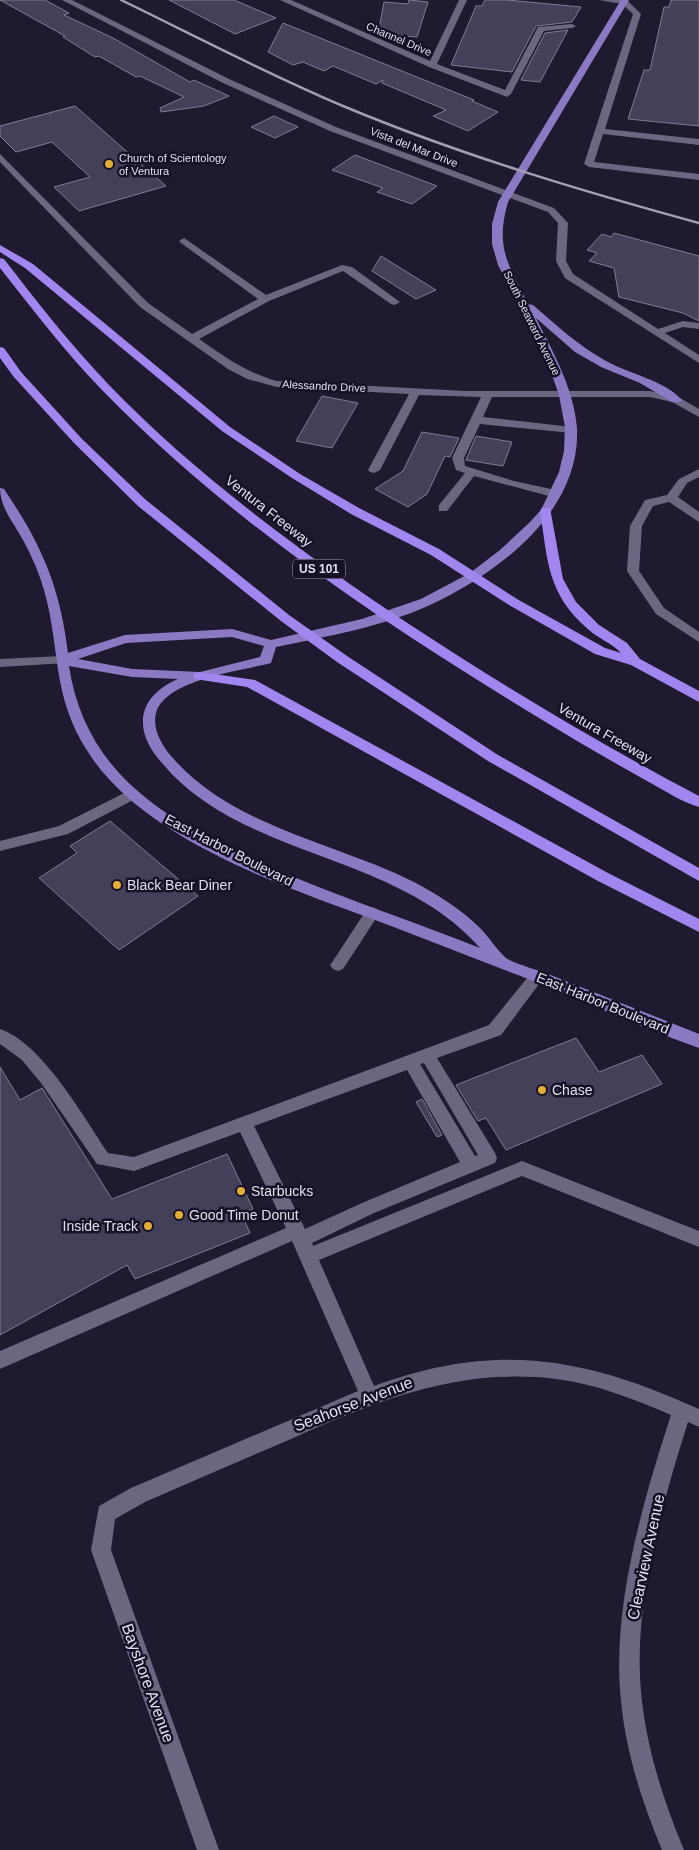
<svg xmlns="http://www.w3.org/2000/svg" width="699" height="1850" font-family="Helvetica,sans-serif">
<rect width="100%" height="100%" fill="#1f1a30"/>
<!-- building -->
<g fill="#454059" stroke="#807b96">
<path d="M0 0H45L69 13 64 15 113 38 190 82 194 80 229 96 204 106 161 112 160 108 184 97 140 76 136 77 99 56 95 57 63 37 65 36Z"/>
<path d="M169 0H234L276 18 235 34Z"/>
<path d="M409 0 428 2 417 37 378 34 384 2 408 4Z"/>
<path d="M485 0H507L581 7 572 22 536 26 512 72 451 65 476 6H482Z"/>
<path d="M671 0H699V126L628 119 644 70H650L664 7H669Z"/>
<path d="M283 23 474 100 472 101 498 112 468 131 433 116 446 110 382 83 383 80 376 84 333 66 324 71 303 62 293 65 268 52Z"/>
<path d="M568 30 540 82 521 80 545 33Z"/>
<path d="M75 106 166 186 79 211 54 187 90 177 52 142 16 152 0 136V126Z"/>
<path d="M274 116 298 127 275 138 251 127Z"/>
<path d="M355 155 437 186 412 204 377 192 383 188 332 170Z"/>
<path d="M614 233 699 256V321L683 313 619 297 614 268 589 261 597 253 587 250 602 234 611 237Z"/>
<path d="M381 256 436 290 416 299 372 271Z"/>
<path d="M322 396 358 403 332 448 296 441Z"/>
<path d="M422 432 459 438 450 457 445 456 427 494 408 507 375 489 403 471Z"/>
<path d="M476 436 512 442 503 466 466 460Z"/>
<path d="M110 821 198 896 119 950 39 878 77 853 70 846Z"/>
<path d="M576 1038 599 1072 642 1055 662 1084 506 1150 486 1118 478 1121 456 1085Z"/>
<path d="M0 1067 20 1100 42 1088 112 1199 227 1154 253 1209 241 1213 250 1233 135 1279 127 1265 0 1335Z"/>
<path d="M422 1099 442 1135 437 1137 416 1102Z"/>
</g>
<g fill="none" stroke-linecap="round" stroke-linejoin="round">
<!-- minor -->
<g fill="#6c6681" fill-rule="evenodd">
<path d="M62 0H72L229 79 336 127 554 208 568 223 566 261 573 274 658 329 683 321 699 323V329L683 327 665 333 699 355V363L565 278 556 261 558 223 548 212 330 131 223 83Z"/>
<path d="M280 0H291L430 61 459 0H467L437 64 505 90 538 27 572 24 576 26 572 28 544 31 511 94 507 97 429 67Z"/>
<path d="M599 0H627L641 14 605 129 699 139V145L603 134 594 162 699 174V180L589 167 584 164 633 14 622 4Z"/>
<path d="M0 154 148 303 192 334 258 299 181 243 179 241 184 238 266 295 342 265 352 267 400 302 395 305 391 304 343 271 269 301 199 339C225 357 247 373 277 381L466 391H650L680 398 699 409V417L672 402 650 397H492L483 417 572 427 578 430 572 433 480 424 464 458 465 466 514 481 560 491 562 494 556 498 474 476 447 511H439V505L465 473 456 470 452 458 481 397 419 395 380 470 374 473 370 472 368 470 409 394 277 387 247 379 228 369 140 307 0 162Z"/>
<path d="M699 469V477L687 483 678 497 699 512V522L669 502 653 506 642 526 639 571 664 608 699 632V642L656 614 627 571 630 526 645 500 667 495 679 479Z"/>
<path d="M62 656 67 657 69 660 67 663 0 667V659Z"/>
<path d="M132 789 139 794 137 798 68 834 0 851V841L59 826Z"/>
<path d="M372 907 377 909 379 913 377 917 343 969 338 971 333 969 330 965 333 961 367 909Z"/>
<path d="M537 970 542 972 545 976 542 980 501 1035 437 1058 495 1153 497 1158 495 1163 374 1213 312 1243 313 1246 522 1161 699 1231V1247L522 1176 319 1260 374 1386C496 1341 584 1357 699 1409V1427L688 1422C661 1508 631 1611 642 1701 648 1753 664 1802 684 1850H662C642 1802 626 1753 621 1701 611 1609 643 1501 671 1415 634 1399 596 1384 556 1379 460 1367 376 1401 291 1439 242 1460 193 1481 145 1502L115 1519 111 1550 219 1850H197L91 1550 99 1506 131 1488 358 1391 292 1241 0 1369V1351L286 1228 240 1132 134 1171 97 1164 41 1083 22 1060 0 1044V1029C42 1043 83 1116 108 1153L134 1157 489 1025 532 972ZM424 1063 478 1155 475 1156 420 1064ZM407 1070 460 1162 362 1203 305 1229 254 1126Z"/>
</g>
<!-- major -->
<path fill="#8c79c3" fill-rule="evenodd" d="M621 0H629L508 202C495 248 508 264 528 304L533 305C556 325 579 346 606 361 629 374 664 380 682 400L680 402H672L640 383 601 367 575 352 536 318C553 352 574 389 577 428 581 512 498 573 430 605 382 627 328 636 276 647L271 663C241 671 166 679 156 713 152 729 162 745 171 756 233 828 335 842 416 883 438 895 462 910 480 928 489 937 496 949 506 958 512 963 544 972 553 976 602 995 651 1015 699 1034V1048C638 1027 579 998 518 975 471 957 425 939 378 921 285 887 143 839 88 752 51 695 61 650 44 590 39 573 32 556 23 540 14 523 0 508 0 488L4 489C42 545 60 587 68 653L125 635 232 629 271 640 362 619 421 599 470 573 500 550 529 523 541 510 559 472 564 451 565 427 559 395 546 358 498 265 492 244V224L498 202ZM232 637 264 646 260 657 200 672 132 669 78 659 126 643ZM69 666 132 677 178 679C159 687 142 702 143 723 143 738 152 752 162 763 222 835 325 850 404 891 432 905 459 924 480 948 422 925 363 905 306 882 242 856 169 826 120 774 92 744 75 707 69 666Z"/>
<!-- highway -->
<g fill="#a186ef" fill-rule="evenodd">
<path d="M0 245 33 264 230 427 300 474 359 508 439 549 517 599 605 648 621 653C612 643 599 639 589 630 547 594 548 562 540 511L542 508H550L563 579 576 602 599 625 627 643 640 659 699 691V702L631 665 595 654 509 605 431 555 351 514 292 478 222 431 25 268 0 252Z"/>
<path d="M0 258 4 259C37 302 71 345 109 385 199 478 305 555 412 626 505 687 600 744 699 796V807C681 802 664 790 647 781 611 761 575 740 539 718 384 624 230 521 103 391 66 353 33 310 0 268Z"/>
<path d="M0 347 4 348 21 372 82 439 146 500 289 615 347 656 498 755 699 868V881L488 761 337 662 281 621 138 506 74 443 13 376 0 358Z"/>
<path d="M200 672 255 680 608 873 699 919V932L598 881 247 687 195 679 193 676 195 673Z"/>
</g>
<!-- rail -->
<path stroke="#a29fb0" stroke-width="2.5" d="M121 0C195 36 267 74 343 106 458 154 578 190 699 223"/>
</g>
<!-- markers -->
<g fill="#e3ae34" stroke="#161126" stroke-width="2">
<circle cx="109" cy="164" r="5"/>
<circle cx="117" cy="885" r="5"/>
<circle cx="542" cy="1090" r="5"/>
<circle cx="241" cy="1191" r="5"/>
<circle cx="179" cy="1215" r="5"/>
<circle cx="148" cy="1226" r="5"/>
</g>
<g text-anchor="middle" dominant-baseline="central" stroke-width="5" stroke-linejoin="round" paint-order="stroke">
<!-- far-street labels -->
<g font-size="11" fill="#e1dfee" stroke="#161126">
<text transform="translate(399 39) rotate(23)">Channel Drive</text>
<text transform="translate(414 147) rotate(21)">Vista del Mar Drive</text>
<text transform="translate(532 323) rotate(64)">South Seaward Avenue</text>
<text transform="translate(324 386) rotate(3)">Alessandro Drive</text>
</g>
<!-- far-poi labels -->
<g font-size="11" fill="#e1dfee" stroke="#161126" text-anchor="start">
<text x="119" y="158">Church of Scientology<tspan x="119" dy="13">of Ventura</tspan></text>
</g>
<!-- shield labels -->
<rect fill="#161126" stroke="#a4a1b2" stroke-width="1" x="293" y="559.5" width="52" height="19" rx="4"/>
<g font-size="12" font-weight="bold" fill="#e1dfee">
<text x="319" y="569">US 101</text>
</g>
<!-- street labels -->
<g font-size="14" fill="#e1dfee" stroke="#161126">
<text transform="translate(269 511) rotate(38)">Ventura Freeway</text>
<text transform="translate(605 733) rotate(30)">Ventura Freeway</text>
<text transform="translate(229 850) rotate(27)">East Harbor Boulevard</text>
<text transform="translate(603 1003) rotate(22)">East Harbor Boulevard</text>
</g>
<!-- poi labels -->
<g font-size="14" fill="#e1dfee" stroke="#161126" text-anchor="start">
<text x="127" y="885">Black Bear Diner</text>
<text x="552" y="1090">Chase</text>
<text x="251" y="1191">Starbucks</text>
<text x="189" y="1215">Good Time Donut</text>
<text x="138" y="1226" text-anchor="end">Inside Track</text>
</g>
<!-- near-street labels -->
<g font-size="16" fill="#e1dfee" stroke="#161126">
<text transform="translate(353 1404) rotate(-21)">Seahorse Avenue</text>
<text transform="translate(646 1557) rotate(-78)">Clearview Avenue</text>
<text transform="translate(148 1683) rotate(70)">Bayshore Avenue</text>
</g>
</g>
</svg>
